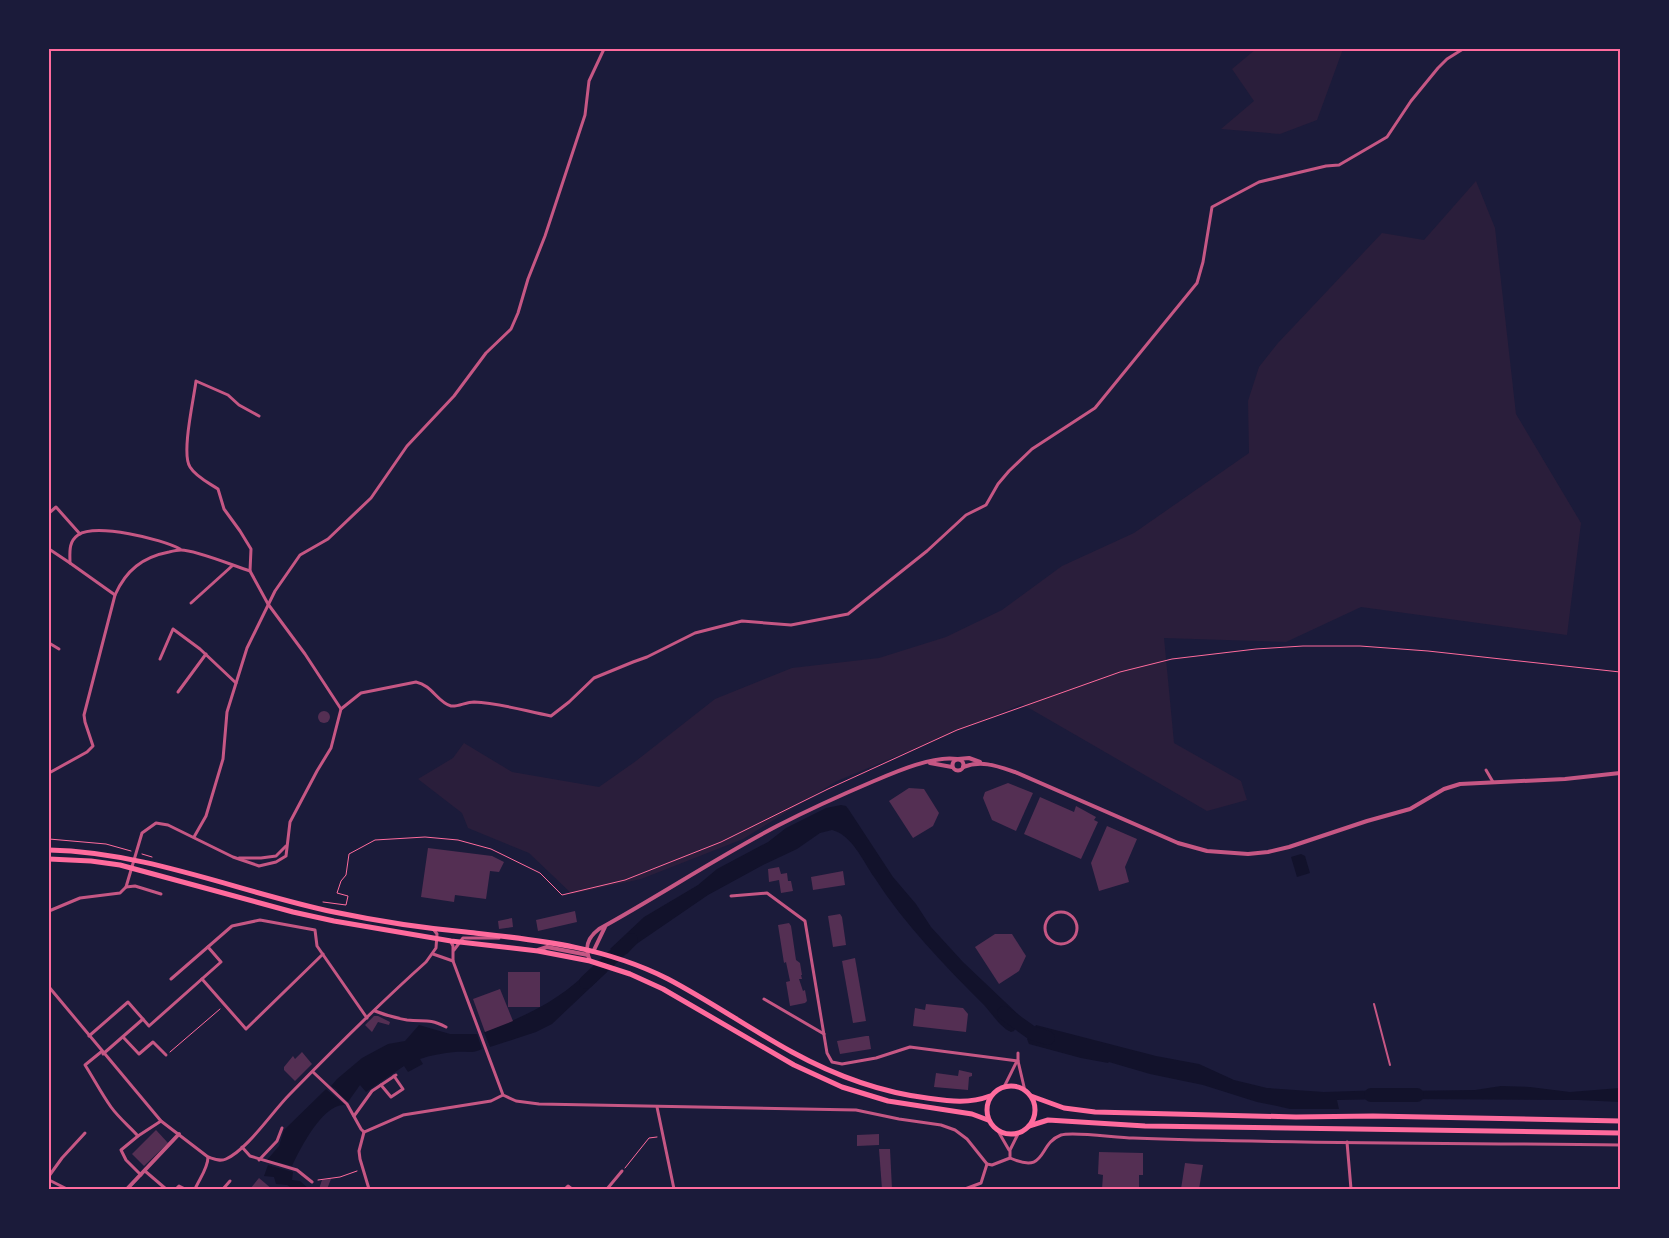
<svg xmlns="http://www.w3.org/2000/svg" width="1669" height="1238" font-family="'DejaVu Sans',sans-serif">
<rect width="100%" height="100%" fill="#1b1b3a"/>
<!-- green -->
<g fill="#2a1e3b">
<path d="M1256 49H1343L1317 120 1280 134 1221 129 1254 101 1232 69Z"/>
<path d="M1476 181 1495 228 1516 414 1581 523 1567 635 1361 607 1286 642 1164 638 1174 743 1241 781 1247 800 1207 811 1022 704 837 781 743 839 641 879 572 894 529 853 468 828 462 813 418 779 453 758 464 743 512 772 599 787 636 761 715 699 792 668 879 658 946 637 1002 610 1062 566 1134 533 1249 453 1248 401 1259 367 1278 343 1382 233 1424 240Z"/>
</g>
<!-- water -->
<g fill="#12122b">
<path d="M841 805 846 806 849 810 893 877 916 904 931 927 963 962 1021 1017 1014 1031 1011 1032C1001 1028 992 1014 984 1005 944 965 905 925 874 877 863 861 852 835 832 830L820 833 797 849 763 865 708 895 635 945 627 954 610 949 644 917 698 885 717 869 768 842 786 828 826 808Z"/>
<path d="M1301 854 1305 856 1310 873 1297 877 1291 857Z"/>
<path d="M593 967 607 972 552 1024 536 1032 490 1047 484 1032C528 1015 559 1001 593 967Z"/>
<path d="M419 1025 450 1034H477L482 1049C472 1054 466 1051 455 1052 443 1053 432 1055 420 1059L423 1064 408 1072 404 1066 366 1092 360 1085 348 1102 338 1093 337 1090 331 1086 337 1079 362 1058 388 1044 405 1041Z"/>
<path d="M1036 1025 1156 1056 1199 1064 1234 1080 1267 1088 1324 1092 1385 1090 1394 1099 1337 1100 1339 1109H1290L1277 1106 1257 1102 1203 1085 1150 1074 1109 1062 1108 1063 1081 1058 1029 1044 1027 1039Z"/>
<path d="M1501 1086 1530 1087 1570 1092 1620 1088V1102L1578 1100 1403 1099 1396 1091 1475 1090Z"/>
<path d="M326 1089 345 1105C323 1103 300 1149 292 1166L267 1160 279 1146 284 1130Z"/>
<path d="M268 1165 293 1172 292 1180 300 1181 309 1189H293L287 1185 276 1184 274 1177 264 1176Z"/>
</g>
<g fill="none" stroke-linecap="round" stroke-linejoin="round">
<!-- river -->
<g stroke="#12122b" stroke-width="14">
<path d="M586 982 631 940"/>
<path d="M1004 1013 1032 1033 1048 1038"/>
<path d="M1371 1095H1417"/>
</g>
</g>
<!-- building -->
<g fill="#542f53">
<circle cx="324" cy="717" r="6"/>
<path d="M1008 783 1033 793 1016 831 992 820 983 798 985 792Z"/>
<path d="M909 788 924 789 939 813 933 826 913 838 889 801Z"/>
<path d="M1040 797 1074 812 1076 806 1096 817 1094 820 1098 822 1081 859 1024 834Z"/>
<path d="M1107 826 1137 839 1125 867 1129 882 1099 891 1091 863Z"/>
<path d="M428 848 492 856 504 862 499 872 490 871 486 899 455 895 454 902 421 897Z"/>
<path d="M779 867 781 874 787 873 788 881H791L793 891 781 893 779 880 769 882 768 869Z"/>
<path d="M843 871 845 885 813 890 811 877Z"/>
<path d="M575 911 577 922 538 931 536 920Z"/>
<path d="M840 914 842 917 846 945 833 947 828 916Z"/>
<path d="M512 918 513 927 499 929 498 921Z"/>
<path d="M789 923 791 926 796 960 800 963 802 975H801L802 979H799L803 991 805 990 807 1001 805 1003 790 1006 786 982 790 981 786 962 784 963 778 925Z"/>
<path d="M995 934H1012L1026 956 1019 971 999 984 975 947Z"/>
<path d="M855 958 866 1021 853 1023 842 961Z"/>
<rect x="508" y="972" width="32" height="35"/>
<path d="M500 989 513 1021 485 1032 473 999Z"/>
<path d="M926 1004 963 1008 968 1014 966 1032 913 1026 915 1008 925 1010Z"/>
<path d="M374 1016H378L390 1022 389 1025 378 1022 372 1032 365 1025Z"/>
<path d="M866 1036H869L871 1049 840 1054 837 1041Z"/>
<path d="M302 1052 312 1064 295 1081 284 1070V1067L293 1056 295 1059Z"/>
<path d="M959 1070 972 1073V1076L969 1077 968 1090 934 1087 936 1073 958 1076Z"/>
<path d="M156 1130 168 1143 144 1166 132 1154Z"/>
<path d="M879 1134V1145L857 1146V1135Z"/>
<path d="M879 1149H890L892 1189H882Z"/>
<path d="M1099 1152 1143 1153V1175H1139V1189H1102L1103 1175 1098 1174Z"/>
<path d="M1185 1163 1203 1165 1199 1189H1181Z"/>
<path d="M259 1178 272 1189H250Z"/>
<path d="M331 1179 327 1189H319L322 1180Z"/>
</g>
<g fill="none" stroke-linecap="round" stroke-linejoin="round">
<!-- path -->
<g stroke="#ff6b9d" stroke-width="1">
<path d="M49 839 106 844 131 851"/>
<path d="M142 854 152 857"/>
<path d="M323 902 346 905 348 896 337 893 341 881 346 875 349 854 375 840 425 837 458 840 491 849 540 873 562 895 625 880 721 842 828 789 957 730 1120 672 1172 659 1256 649 1303 646H1360L1428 651 1620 672"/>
<path d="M170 1052 220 1009"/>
<path d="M625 1168 649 1138 657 1137"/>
<path d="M318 1180 340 1177 357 1171"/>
</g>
<!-- service -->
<path stroke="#c65784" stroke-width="2" d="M1374 1004 1390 1065"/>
<!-- minor -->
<g stroke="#c65784" stroke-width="3">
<path d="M49 513 56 507 80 534"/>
<path d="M49 549 70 563"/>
<path d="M250 571 251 549 240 531 224 509 218 489C209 483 196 477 190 467 181 454 194 398 196 381L228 395 239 405 259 416"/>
<path d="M115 595 70 563C70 553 68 542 78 535 96 523 162 539 180 549"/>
<path d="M191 603 232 566"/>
<path d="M49 643 59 649"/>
<path d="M160 659 173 629 200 649 236 683"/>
<path d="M178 692 206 654"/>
<path d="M341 709 361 693 416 682C432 685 438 703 451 706 458 707 466 702 474 702 500 703 525 711 551 716L569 702 594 678 633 662 647 657 695 633 742 621 791 625 848 614 927 551 966 515 986 505 998 484 1009 471 1032 449 1095 408 1197 283 1203 262 1212 207 1259 182 1326 166 1339 165 1387 137 1411 101 1438 68 1447 59 1463 49"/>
<path d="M1486 770 1493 782"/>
<path d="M49 773 87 752 93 746 85 722 84 715 115 595C126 570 143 557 169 552 173 551 177 550 181 550 196 550 234 566 250 571L268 604 305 654 341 709 331 748 317 771 290 822 286 856 276 862 259 866 233 857 168 825 156 823 142 833 126 887 120 893 80 898 49 911"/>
<path d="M194 837 206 816 223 759 227 712 247 648 275 591 300 555 328 539 371 498 407 446 454 396 486 353 511 329 518 313 528 279 545 236 585 115 589 81 604 49"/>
<path d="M239 858H261L276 856 286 846"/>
<path d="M126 887 135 886 161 894"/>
<path d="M731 896 767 893 805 921 827 1053 832 1062 842 1064 876 1058 910 1047 1018 1061"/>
<circle cx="1061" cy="928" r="16"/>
<path d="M451 942 453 946V961L503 1095 516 1101 539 1104 856 1110 899 1119 941 1125 955 1130 967 1139 987 1164 992 1165 1010 1158V1150L1018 1134"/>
<path d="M454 950 463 938H499"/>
<path d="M433 954 453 961"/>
<path d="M171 979 232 926 260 920 315 930 317 946 367 1018"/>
<path d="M202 979 246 1029 323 954"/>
<path d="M49 987 161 1121 208 1157C214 1159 220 1162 226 1159 248 1149 272 1112 290 1094 334 1049 379 1004 426 962L436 948 437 934 434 930"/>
<path d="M764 999 824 1034"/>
<path d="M375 1011C385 1015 395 1018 407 1020 425 1022 428 1018 446 1027"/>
<path d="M89 1036 128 1002 149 1026 221 962 208 947"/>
<path d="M123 1037 139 1054 153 1042 166 1055"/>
<path d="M101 1052 85 1065C94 1079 101 1093 111 1107 119 1118 129 1126 138 1136"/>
<path d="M1018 1053V1061L1025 1091"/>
<path d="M103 1054 143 1019"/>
<path d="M313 1072 347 1104 361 1129 364 1132"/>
<path d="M381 1085 391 1097 403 1089 394 1076"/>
<path d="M1004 1087 1017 1061"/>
<path d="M657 1107 674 1189"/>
<path d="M354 1116 372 1091 396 1075"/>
<path d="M998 1131 1009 1150"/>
<path d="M364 1132 403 1115 491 1101 503 1095"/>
<path d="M364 1132 359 1151 360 1159 369 1189"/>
<path d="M1347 1142 1351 1189"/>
<path d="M242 1147 250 1156 297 1170 312 1182"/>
<path d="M1010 1158C1048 1175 1037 1144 1061 1135 1073 1131 1117 1138 1133 1138 1295 1144 1458 1143 1620 1145"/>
<path d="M259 1160 277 1141 282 1128"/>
<path d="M145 1171 166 1189"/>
<path d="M141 1175 126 1160 121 1150 138 1136 161 1121"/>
<path d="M49 1176 62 1158 85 1133"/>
<path d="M49 1180 67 1189"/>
<path d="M176 1189 179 1186 185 1189"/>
<path d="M195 1189C200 1178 208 1168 208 1157"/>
<path d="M223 1189 230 1181"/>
<path d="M565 1189 568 1186 572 1189"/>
<path d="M607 1189 622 1171"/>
<path d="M965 1189 981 1183 987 1164"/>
</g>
<!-- tertiary -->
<g stroke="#c65784" stroke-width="4">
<path d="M958 759 969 758 980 762"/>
<circle cx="958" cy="765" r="5.5"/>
<path d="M930 763 952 767"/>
<path d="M963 767C982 760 997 766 1015 772L1178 843 1207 851 1248 854 1268 852 1289 847 1367 821 1410 809 1444 789 1460 784 1565 779 1620 773"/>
<path d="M538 950 547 947 588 955"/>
<path d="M593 952 605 927"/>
<path d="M590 961C584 948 587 938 599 929 659 896 716 858 777 826 808 810 841 795 874 781 895 772 934 755 957 759"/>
<path d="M127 1189 179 1134"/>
</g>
<!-- primary -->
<g stroke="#ff6b9d" stroke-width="5">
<path d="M49 850C147 852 239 892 334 912 377 921 422 928 466 932 537 940 603 946 668 979 710 1001 750 1029 792 1052 834 1075 879 1092 927 1098 949 1101 969 1104 990 1096"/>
<path d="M49 859 91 861 120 865 293 912 334 921 451 941 538 951 590 961 630 974 663 989 794 1065 842 1087 888 1101 972 1114 988 1120"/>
<circle cx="1011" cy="1110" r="24"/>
<path d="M1031 1096 1064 1108 1095 1112 1296 1117 1373 1116 1620 1121"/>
<path d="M1029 1126 1048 1120 1145 1126 1620 1133"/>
</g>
</g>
<!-- border -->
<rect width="1669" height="1238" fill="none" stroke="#1b1b3a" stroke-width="100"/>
<rect x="50" y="50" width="1569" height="1138" fill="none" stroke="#ff6b9d" stroke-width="2"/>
</svg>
